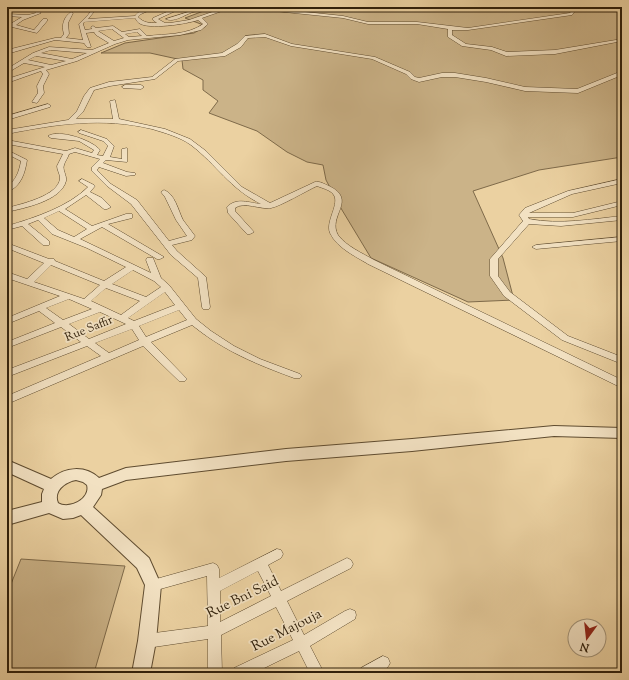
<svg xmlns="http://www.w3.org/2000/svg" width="629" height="680" font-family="'Sorts Mill Goudy',serif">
<rect width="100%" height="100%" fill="#ebd1a1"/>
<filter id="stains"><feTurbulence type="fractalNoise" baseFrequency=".005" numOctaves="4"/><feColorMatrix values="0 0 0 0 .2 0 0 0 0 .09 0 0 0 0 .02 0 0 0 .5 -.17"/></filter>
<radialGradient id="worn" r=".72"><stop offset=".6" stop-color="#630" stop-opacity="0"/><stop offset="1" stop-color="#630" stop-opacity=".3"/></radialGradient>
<!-- green -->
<g fill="#cbb388" stroke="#7e6a4a">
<path d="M214 7H622V157L539 170 473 191 503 258 514 300 468 302 371 258 342 210 326 180 323 165 307 162 287 152 257 131 209 113 218 101 203 90V80L183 69 182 60 150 53H101L125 43 194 33 206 26 185 18Z"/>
<path d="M21 559 125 566 94 673H7V594Z"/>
</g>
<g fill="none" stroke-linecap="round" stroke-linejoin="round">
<defs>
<g id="minor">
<path d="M31 7H36L41 13 23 20 16 25 34 30 43 19H47V21L37 33 12 27 7 28V26L22 17 7 16V14L28 15 36 13Z"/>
<path d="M52 7H57L58 9 54 10Z"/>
<path d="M94 7H98L88 19 135 16C140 9 149 7 157 7L141 14 138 17C144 23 149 23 157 23L153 20V18L178 7H184L158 19 165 23H170L189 20 221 9 258 7 343 16 368 22H417L468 28 570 13 574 7H578L572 15 468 30H452V35L466 44 492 47 507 52 555 50 622 39V41L555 54 506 56 491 50 462 46 448 37V29L417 24H368L343 18 255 9 222 11 202 18 208 24 201 30 180 35 128 40 115 44 77 61 46 70 49 74 43 86 44 93 37 103 32 102 38 93 37 86 43 74 41 71 7 83V79L45 67 24 63 7 73V69L33 53 49 47 92 50 109 43 96 35 94 32 86 33 91 47H87L84 43 55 40 7 54V50L55 38H61L64 34C61 25 64 17 71 12L73 13 68 23 69 34 66 38 83 40 79 24 88 15ZM135 18C136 19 138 23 139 23 148 30 187 24 198 20L203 24C188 35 165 34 147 36L140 29 122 32 113 26 96 28 93 26 91 27 92 29 85 30 83 24 84 22ZM112 29 124 38 114 41 98 31ZM137 32 142 36 129 37 125 34ZM51 50 87 53 72 59 41 53ZM36 56 66 61 51 65 28 60Z"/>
<path d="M204 7H211C206 10 199 11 193 12 184 15 174 23 166 19Z"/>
<path d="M265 34 292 44 375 57 410 72 415 77 419 78 442 73H455L486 78 525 87 577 89 622 71V75L578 93 525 91 486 82 455 77H442L419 82 411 79 406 74 372 59 291 46 265 37 248 38 241 47 225 56 178 61 155 79 110 86 94 90 83 112 76 119H113L110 101 115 100 119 119 165 129 190 139 206 151 242 187 270 203 315 182C320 181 324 184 329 186 358 200 327 216 338 235 346 246 362 253 374 260L622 380V388L368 264C355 256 337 248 330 233 325 221 341 203 333 194 330 190 322 188 317 186 306 191 281 206 271 208 261 210 244 201 235 208V211L254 232 250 234H247L228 213 227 207C237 197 249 203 261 204 229 188 217 165 191 145 180 137 165 133 152 129 103 117 56 124 7 134V130L68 120 77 111 84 96 90 88 109 82 152 77 175 59 222 53 237 44 245 36Z"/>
<path d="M125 85H141L144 87 141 89 123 88 122 87Z"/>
<path d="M48 104 51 106 50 107 7 120V116Z"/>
<path d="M81 130 107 139 114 146 110 157 122 159V149L127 148V162L106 160 103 163 127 172 135 173V175L126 176 99 167 97 170 111 184 137 200 169 241 187 236 176 220 165 197 161 192 164 190C175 194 178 210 183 220 187 225 191 231 195 236L192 240 172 245 177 251 206 277 210 307 209 309H203L202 307 198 278 171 255 131 204 107 186 92 171V167L100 159 75 152 69 154C68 158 65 161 64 165 62 170 67 175 66 181 61 201 24 208 7 212V208C21 204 59 196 60 178 60 174 57 170 57 166L63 154 7 144V140L66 151 75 148 92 153 94 150 79 141 51 138 48 136C59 129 92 140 100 150L97 155 103 156 108 146 103 141 79 133 78 132Z"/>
<path d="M7 150 27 160C25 173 21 187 7 192V187C16 180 19 172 21 161L7 154Z"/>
<path d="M82 179 94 185 95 186 90 192 102 198 111 207 107 209H104L86 195 65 209 92 226 126 214H132V218L108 224 164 257 160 259H157L102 227 80 239 151 273 146 260 147 258H153L161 278 169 285 196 319 211 331 234 346 260 359 300 374 302 376 300 378H294C256 364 224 351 192 325L151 342 185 377 187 379 185 381H179L143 346 7 404V396L101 356 87 346 7 377V370L81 342 61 327 7 348V342L55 323 39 311 7 324V318L60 296 7 278V272L27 279 44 263 7 248V243L49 259H54L55 261 104 281 126 267 87 248 52 234 38 220 28 224 49 241V245H43L22 226 7 230V226C34 218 68 207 88 187L79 181ZM59 211 87 229 74 237 58 230 44 218ZM51 265 100 285 84 299 34 282ZM133 270 154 281 161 287 146 297 112 284ZM106 288 140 301 121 315 91 301ZM165 292 175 305 134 321 128 318ZM69 299 92 309 63 320 46 308ZM179 310 187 320 146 337 139 326ZM100 312 126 324 89 339 69 324ZM132 329 139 340 109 353 95 343Z"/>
<path d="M622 179V183L572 194 529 213H573L622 201V205L573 217H528L529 219C560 225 592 219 622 216V220L561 226 529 224 498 259V276L510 292 568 336 622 357V364L562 340 504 296 490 276V259L523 221 519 215 525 208 568 191Z"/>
<path d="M622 237V241L536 249 532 247 536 245Z"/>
<path d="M277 549 281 550 283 554 281 558 268 565 281 591 347 558 351 560 353 564 351 568 287 601 304 635 345 611 350 609 355 611 356 615 355 619 310 646 324 673H310L299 651 254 673H232L234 668 293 640 276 607 221 635 222 673H208V639L147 648 142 646 140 641 142 636 147 634 208 626 207 576 153 591 149 589 147 585 149 581 213 563 217 565 219 569V578ZM258 571 271 596 220 622V591Z"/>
<path d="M383 656 388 658 390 663C385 675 371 673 359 673L361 668Z"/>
</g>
<path id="tertiary" d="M554 426 622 428V438L554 436 412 451 286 461 126 480 102 489 101 495 93 507 149 558 161 585 156 641 150 673H132L138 641 145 585 137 568 81 515 73 518 63 519 49 513 7 525V511L42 502V494L44 489 7 472V460L51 479C65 467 85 465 99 478L126 468 286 449 412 439ZM76 480 83 482 87 485C91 499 69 510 58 503 53 491 65 482 76 480Z"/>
</defs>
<!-- minor casing -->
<use href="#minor" stroke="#5f4c30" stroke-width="1"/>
<!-- tertiary casing -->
<use href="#tertiary" stroke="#5f4c30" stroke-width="2"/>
<!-- minor -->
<use href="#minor" fill="#f2e1c2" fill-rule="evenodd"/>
<!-- tertiary -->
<use href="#tertiary" fill="#f2e1c2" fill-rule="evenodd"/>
</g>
<g text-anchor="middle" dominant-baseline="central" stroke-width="3.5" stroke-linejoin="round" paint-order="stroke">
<!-- street labels -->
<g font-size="12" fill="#30200b" stroke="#f2e1c2">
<text transform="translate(89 329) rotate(-22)">Rue Saffir</text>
</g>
<!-- near-street labels -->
<g font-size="14" fill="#30200b" stroke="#f2e1c2">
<text transform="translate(243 598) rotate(-26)">Rue Bni Said</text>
<text transform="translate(287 631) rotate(-27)">Rue Majouja</text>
</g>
</g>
<!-- margin -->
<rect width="629" height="680" fill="none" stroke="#ebd1a1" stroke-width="24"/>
<rect x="8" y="8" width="613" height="664" fill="none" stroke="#30200b" stroke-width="2"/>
<rect x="12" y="12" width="605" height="656" fill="none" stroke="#30200b"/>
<!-- north arrow -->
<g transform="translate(587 638) rotate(195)"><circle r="19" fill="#f2e1c2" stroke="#a49479"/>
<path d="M0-3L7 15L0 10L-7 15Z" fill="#8f2418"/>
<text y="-6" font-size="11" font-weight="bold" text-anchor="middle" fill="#30200b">N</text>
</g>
<rect width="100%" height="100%" filter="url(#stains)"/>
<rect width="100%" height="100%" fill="url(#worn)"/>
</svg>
